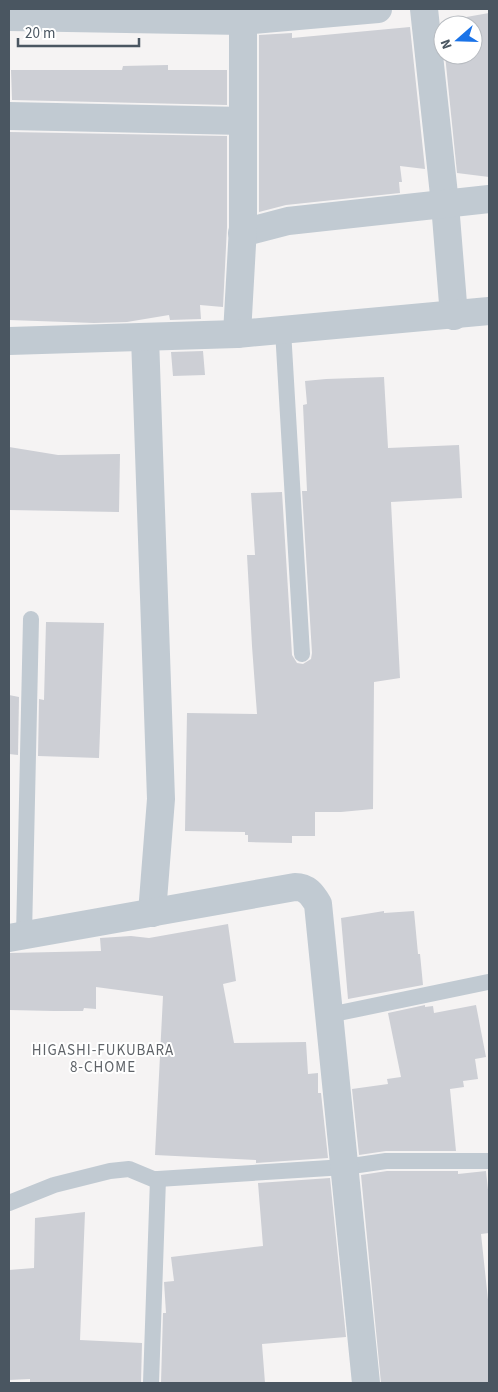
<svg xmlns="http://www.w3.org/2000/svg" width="498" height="1392" font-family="'Source Sans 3',sans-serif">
<rect width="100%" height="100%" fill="#f5f3f3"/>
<!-- building -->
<g fill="#cdcfd5">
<path d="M489 13V177L457 173 445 55H473V25H443V40L441 24 455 23V19Z"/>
<path d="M410 27 425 169 400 166 402 182H399L400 193 286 205 259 212V35L292 33V38Z"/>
<path d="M168 65V70H227V105L12 100 11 70H122L123 66Z"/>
<path d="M10 132 227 136V227L223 307 200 305 201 319 170 320 169 315 127 322 94 323 9 320Z"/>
<path d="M203 351 205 375 173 376 171 352Z"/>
<path d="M384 377 388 448 459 445 462 498 391 502 400 678 374 682 373 809 341 812H315V836H292V843L248 842V835H245V832L185 831 187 713 257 714 252 646 247 555H255L251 493 282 492 292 655 297 663 303 664 311 659 312 653 302 491H307L303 405 307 404 305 381 326 379Z"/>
<path d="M9 447 58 455 120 454 119 512 9 510Z"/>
<path d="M46 622 104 623 99 758 38 756 39 699 44 700Z"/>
<path d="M9 695 19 697 18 755 9 754Z"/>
<path d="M384 911V913L414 911 418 954H420L423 985 348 999 341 918Z"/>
<path d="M228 924 236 981 223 984 234 1043 306 1042 308 1074 318 1073V1093H321L328 1158 256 1163V1160L155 1155 163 996 96 987V1009L84 1008 83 1011H54L9 1010V953L101 951 100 938 131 936 149 938Z"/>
<path d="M425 1005V1007L433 1006 434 1013 476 1005 486 1057 475 1059 478 1079 463 1081 464 1087 450 1089 456 1151H386L359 1155 352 1089 388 1084 387 1079 401 1077 388 1013Z"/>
<path d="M387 1171H458V1174L486 1171 489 1199V1233L481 1234 489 1309V1383H381L361 1175Z"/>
<path d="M330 1178 346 1337 262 1344 265 1383H161L163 1313H166L164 1282 174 1281 171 1257 263 1246 258 1183Z"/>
<path d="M85 1212 80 1340 142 1343 141 1383H30V1379L9 1380V1270L34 1268 35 1218Z"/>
</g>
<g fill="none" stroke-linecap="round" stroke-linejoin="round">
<!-- service -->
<g stroke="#c1cad2" stroke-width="16">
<path d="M283 330 302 654"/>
<path d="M24 935 31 619"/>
<path d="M329 1015 488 982"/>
<path d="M9 1203 54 1185 110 1171 129 1169 153 1179H158L345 1167 386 1161H489"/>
<path d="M151 1383 158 1179"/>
</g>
<!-- minor -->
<g stroke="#c1cad2" stroke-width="28">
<path d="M424 9 445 204 454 316"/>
<path d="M9 17 243 21 378 9"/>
<path d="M9 116 243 121"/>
<path d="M242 233 288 221 489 199"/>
<path d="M237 334 243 227V9"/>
<path d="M145 337 161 799 152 913"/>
<path d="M9 341 237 334 489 311"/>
<path d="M9 938 295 887C307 887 312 894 318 904L366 1383"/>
</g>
</g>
<g text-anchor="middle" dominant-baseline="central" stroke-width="4" stroke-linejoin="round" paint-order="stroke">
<!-- neighbourhood labels -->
<g font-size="15" letter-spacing="1" fill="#5f6368" stroke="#fff">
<text x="103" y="1050">HIGASHI-FUKUBARA<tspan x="103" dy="17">8-CHOME</tspan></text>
</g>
</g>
<!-- border -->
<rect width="498" height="1392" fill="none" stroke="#4a5661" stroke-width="20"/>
<!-- north arrow -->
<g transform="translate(458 40) rotate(250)"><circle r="24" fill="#ffffff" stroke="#b7bbc0"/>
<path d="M0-4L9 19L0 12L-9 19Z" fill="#1a73e8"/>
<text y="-8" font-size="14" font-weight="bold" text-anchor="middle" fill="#4a5661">N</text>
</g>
<!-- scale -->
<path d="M18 38v8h121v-8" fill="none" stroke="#4a5661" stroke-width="2.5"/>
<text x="25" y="38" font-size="15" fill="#4a5661" stroke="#ffffff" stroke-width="4" paint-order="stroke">20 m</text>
</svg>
